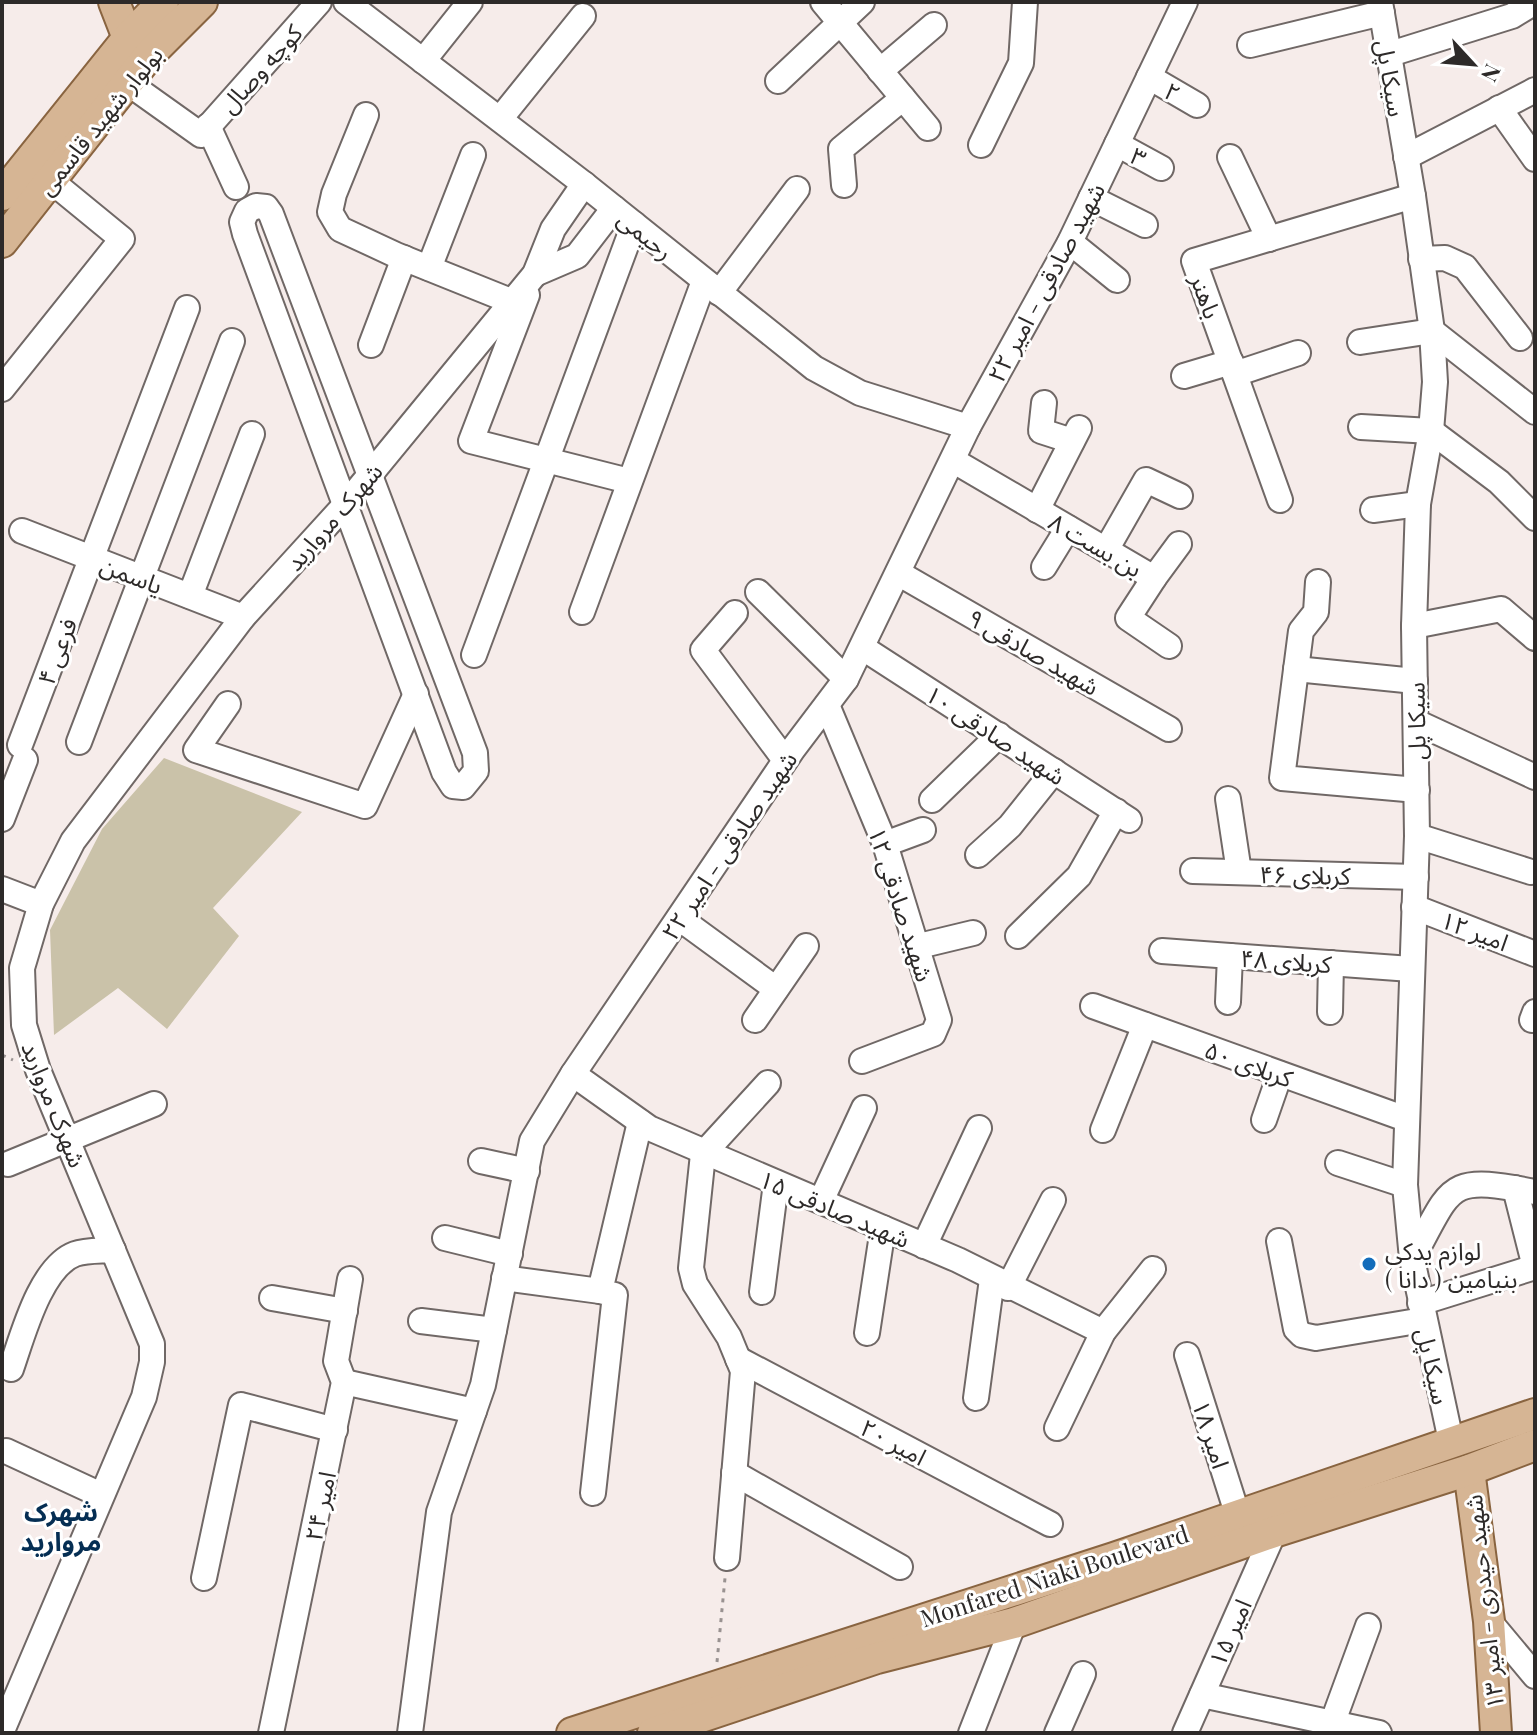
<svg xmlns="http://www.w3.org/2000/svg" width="1537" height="1735" font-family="'Playfair Display','Noto Sans Arabic',serif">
<rect width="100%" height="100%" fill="#f6ecea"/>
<!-- green -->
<path fill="#cac2a9" d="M164 758 302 812 213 908 239 936 167 1029 118 988 54 1035 50 930 102 829Z"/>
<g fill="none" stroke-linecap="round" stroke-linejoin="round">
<defs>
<g id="minor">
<path d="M346 2 584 184 814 368 860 393 968 427"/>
<path d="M823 2 928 128"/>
<path d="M1380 2 1413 196 1432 331 1435 382 1431 431 1418 504 1414 626 1417 836 1405 1185 1412 1259 1451 1441"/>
<path d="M1250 45 1382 13"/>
<path d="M1387 55 1512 16 1535 2"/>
<path d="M423 61 470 2"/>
<path d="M880 71 934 25"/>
<path d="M1149 77 1197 105"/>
<path d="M778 81 862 2"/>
<path d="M128 83 201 135 319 2"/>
<path d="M1499 108 1535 159"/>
<path d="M366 115 334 194 330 212 340 229 396 255 513 302"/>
<path d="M500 119 583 16"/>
<path d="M208 126 236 187"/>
<path d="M1117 144 1161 168"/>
<path d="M981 145 1021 63 1025 2"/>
<path d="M1230 157 1269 239"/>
<path d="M1406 157 1535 90"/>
<path d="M844 185 841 149 903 98"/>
<path d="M1091 198 1145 225"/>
<path d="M256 206 266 207 271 214 475 753 476 771 463 787 453 786 444 772 245 234 242 222 247 211Z"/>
<path d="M1070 242 1117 280"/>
<path d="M1421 259 1445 258 1465 267 1520 338"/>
<path d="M429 268 473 155"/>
<path d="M535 274 577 256 614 208"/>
<path d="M719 293 797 189"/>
<path d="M527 295 471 441 629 481"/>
<path d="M1360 342 1432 331 1535 412"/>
<path d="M371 345 404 258"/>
<path d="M1235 374 1298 353"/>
<path d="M1184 376 1231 362"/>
<path d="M2 389 122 239 50 180"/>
<path d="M1044 403 1041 431 1072 441"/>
<path d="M1361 427 1431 431 1499 482 1535 518"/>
<path d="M954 461 1154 578 1128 618 1169 646"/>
<path d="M1280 500 1194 261 1413 196"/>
<path d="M1037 510 1079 428"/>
<path d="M1373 510 1418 504"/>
<path d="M22 531 243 617"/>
<path d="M1106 550 1146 480 1180 496"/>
<path d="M1044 567 1068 528"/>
<path d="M898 573 1169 729"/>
<path d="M1154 578 1179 544"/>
<path d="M1318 582 1316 612 1301 631 1282 778 1417 790"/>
<path d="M758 592 846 679"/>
<path d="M190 596 252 434"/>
<path d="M582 612 704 281"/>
<path d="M735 613 703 650 785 760"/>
<path d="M1414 626 1501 609 1535 638"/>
<path d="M863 648 1129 820"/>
<path d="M474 655 634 224"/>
<path d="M1296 669 1415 681"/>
<path d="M228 704 196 750 365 806 416 694"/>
<path d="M827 705 885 844 939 1020 933 1034 862 1061"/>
<path d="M1416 722 1535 777"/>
<path d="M79 742 232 341"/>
<path d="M20 745 187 308"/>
<path d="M1228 799 1239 872"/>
<path d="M932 800 999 735"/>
<path d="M2 819 25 760"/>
<path d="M1417 836 1531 872"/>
<path d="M885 844 923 830"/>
<path d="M978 855 1010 826 1054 771"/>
<path d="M1193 871 1416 877"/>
<path d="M2 889 41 904"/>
<path d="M1414 907 1535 954"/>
<path d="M679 918 776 989"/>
<path d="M1018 936 1079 876 1116 811"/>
<path d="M919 946 973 933"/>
<path d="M1162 951 1411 969"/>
<path d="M1228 1002 1230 956"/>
<path d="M1093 1006 1406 1119"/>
<path d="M1330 1012 1331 963"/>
<path d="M755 1020 806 946"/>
<path d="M1532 1020 1535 1012"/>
<path d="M573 1074 649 1128 958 1260 1103 1332"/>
<path d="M1264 1120 1280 1074"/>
<path d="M1103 1130 1145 1025"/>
<path d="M481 1161 527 1171"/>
<path d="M1338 1163 1405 1185"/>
<path d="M8 1164 154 1104"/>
<path d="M1515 1188 1535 1267"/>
<path d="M821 1201 864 1108"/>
<path d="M445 1238 510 1254"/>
<path d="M1279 1241 1296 1329 1302 1335 1316 1338 1423 1320"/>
<path d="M924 1246 979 1128"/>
<path d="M1412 1259C1453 1185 1445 1174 1535 1192"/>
<path d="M504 1278 600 1291"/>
<path d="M1008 1288 1053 1200"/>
<path d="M762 1292 776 1183"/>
<path d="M272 1298 345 1311"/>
<path d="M1420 1303 1535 1267"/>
<path d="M421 1321 494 1330"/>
<path d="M867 1333 883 1228"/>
<path d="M1187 1355 1237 1513"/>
<path d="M738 1359 1050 1524"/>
<path d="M11 1369C22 1338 40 1267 75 1254 86 1250 101 1251 113 1250"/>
<path d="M344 1382 474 1411"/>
<path d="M976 1398 992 1279"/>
<path d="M1057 1428 1103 1332 1153 1269"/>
<path d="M6 1451 101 1495"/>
<path d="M734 1473 900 1567"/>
<path d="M593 1493 615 1295 600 1291 640 1122"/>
<path d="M727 1558 743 1371 729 1337 695 1284 691 1268 703 1154 768 1083"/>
<path d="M204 1578 241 1405 335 1430"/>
<path d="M1489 1621 1535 1676"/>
<path d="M1202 1695 1379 1733"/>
<path d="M1332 1724 1368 1626"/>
<path d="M2 1731 144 1397 152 1362V1344L38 1070 24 1025 22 968 41 904 73 841 243 617 346 504 535 274 553 229 584 184"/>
<path d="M271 1733 344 1382 336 1361 350 1279"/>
<path d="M410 1733 439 1512 483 1385 532 1141 573 1074 793 749 846 679 968 427 1070 242 1185 2"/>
<path d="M971 1733 1014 1623"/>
<path d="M1057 1733 1083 1674"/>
<path d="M1185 1733 1274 1532"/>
</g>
<g id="major">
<path d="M114 2 128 38 142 49"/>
<path d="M2 195 128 38 163 2"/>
<path d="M2 242 150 54 202 2"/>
<path d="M1469 1470 1489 1621 1496 1733"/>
<path d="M572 1733 1114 1558 1535 1414"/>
<path d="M653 1733 877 1658 1014 1623 1274 1532 1469 1470 1535 1445"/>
</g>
</defs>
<!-- minor casing -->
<use href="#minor" stroke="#706866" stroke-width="28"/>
<!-- major casing -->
<use href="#major" stroke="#896440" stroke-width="34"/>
<!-- path -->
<g stroke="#999291" stroke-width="3" stroke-dasharray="4 6" stroke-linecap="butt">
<path d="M2 1055 13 1060"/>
<path d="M717 1662 725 1578"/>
</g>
<!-- minor -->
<use href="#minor" stroke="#fff" stroke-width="24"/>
<!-- major -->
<use href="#major" stroke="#d6b594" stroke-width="30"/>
</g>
<!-- markers -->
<circle fill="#136dbb" stroke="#fff" stroke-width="3" cx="1369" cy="1264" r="8"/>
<g text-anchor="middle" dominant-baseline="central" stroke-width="6" stroke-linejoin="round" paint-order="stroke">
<!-- street labels -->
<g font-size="24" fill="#2d2a29" stroke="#fff">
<text transform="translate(260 68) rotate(-48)">کوچه وصال</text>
<text transform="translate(1392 78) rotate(80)">سیکا پل</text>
<text transform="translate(1173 91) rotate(30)">۲</text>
<text transform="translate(99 120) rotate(-51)">بولوار شهید قاسمی</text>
<text transform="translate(1139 156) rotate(28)">۳</text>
<text transform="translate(646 234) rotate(39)">رحیمی</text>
<text transform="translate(1045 282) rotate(-62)">شهید صادقی - امیر ۲۲</text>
<text transform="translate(1207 296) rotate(70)">باهنر</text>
<text transform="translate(333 516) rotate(-49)">شهرک مروارید</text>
<text transform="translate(1096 544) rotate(30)">بن بست ۸</text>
<text transform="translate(132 574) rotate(21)">یاسمن</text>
<text transform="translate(56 651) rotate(-69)">فرعی ۴</text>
<text transform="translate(1034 651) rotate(30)">شهید صادقی ۹</text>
<text transform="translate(1415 721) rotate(-91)">سیکا پل</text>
<text transform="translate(996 734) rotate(33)">شهید صادقی ۱۰</text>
<text transform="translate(728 845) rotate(-56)">شهید صادقی - امیر ۲۲</text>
<text transform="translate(1305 874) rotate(1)">کربلای ۴۶</text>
<text transform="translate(902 904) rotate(72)">شهید صادقی ۱۲</text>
<text transform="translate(1475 930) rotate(21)">امير ۱۲</text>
<text transform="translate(1286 960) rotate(4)">کربلای ۴۸</text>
<text transform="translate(1249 1063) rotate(20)">کربلای ۵۰</text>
<text transform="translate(55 1104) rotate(68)">شهرک مروارید</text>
<text transform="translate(835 1208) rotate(23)">شهید صادقی ۱۵</text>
<text transform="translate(1434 1366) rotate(77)">سیکا پل</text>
<text transform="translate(1212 1434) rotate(72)">امیر ۱۸</text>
<text transform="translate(894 1441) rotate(28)">امیر ۲۰</text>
<text transform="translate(319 1506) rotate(-78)">امیر ۲۴</text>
<text transform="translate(1054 1575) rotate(-18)">Monfared Niaki Boulevard</text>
<text transform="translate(1483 1602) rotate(-96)">شهید حیدری - امیر ۱۳</text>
<text transform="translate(1229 1632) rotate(-66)">امیر ۱۵</text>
</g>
<!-- poi labels -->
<g font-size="24" fill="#2d2a29" stroke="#fff" text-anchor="start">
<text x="1385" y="1250">لوازم یدکی<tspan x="1385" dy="28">بنیامین ( دانا )</tspan></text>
</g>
<!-- neighbourhood labels -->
<g font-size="26" font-weight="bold" fill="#052e53" stroke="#fff">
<text x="61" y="1510">شهرک<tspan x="61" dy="30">مروارید</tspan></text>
</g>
</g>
<!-- border -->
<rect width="1537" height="1735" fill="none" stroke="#2d2a29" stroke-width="8"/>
<!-- north arrow -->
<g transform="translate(1473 64) rotate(116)" stroke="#ffffff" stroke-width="6" paint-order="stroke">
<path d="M0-6L14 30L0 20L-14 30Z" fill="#2d2a29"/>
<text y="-12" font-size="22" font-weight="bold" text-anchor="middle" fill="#2d2a29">N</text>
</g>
</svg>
